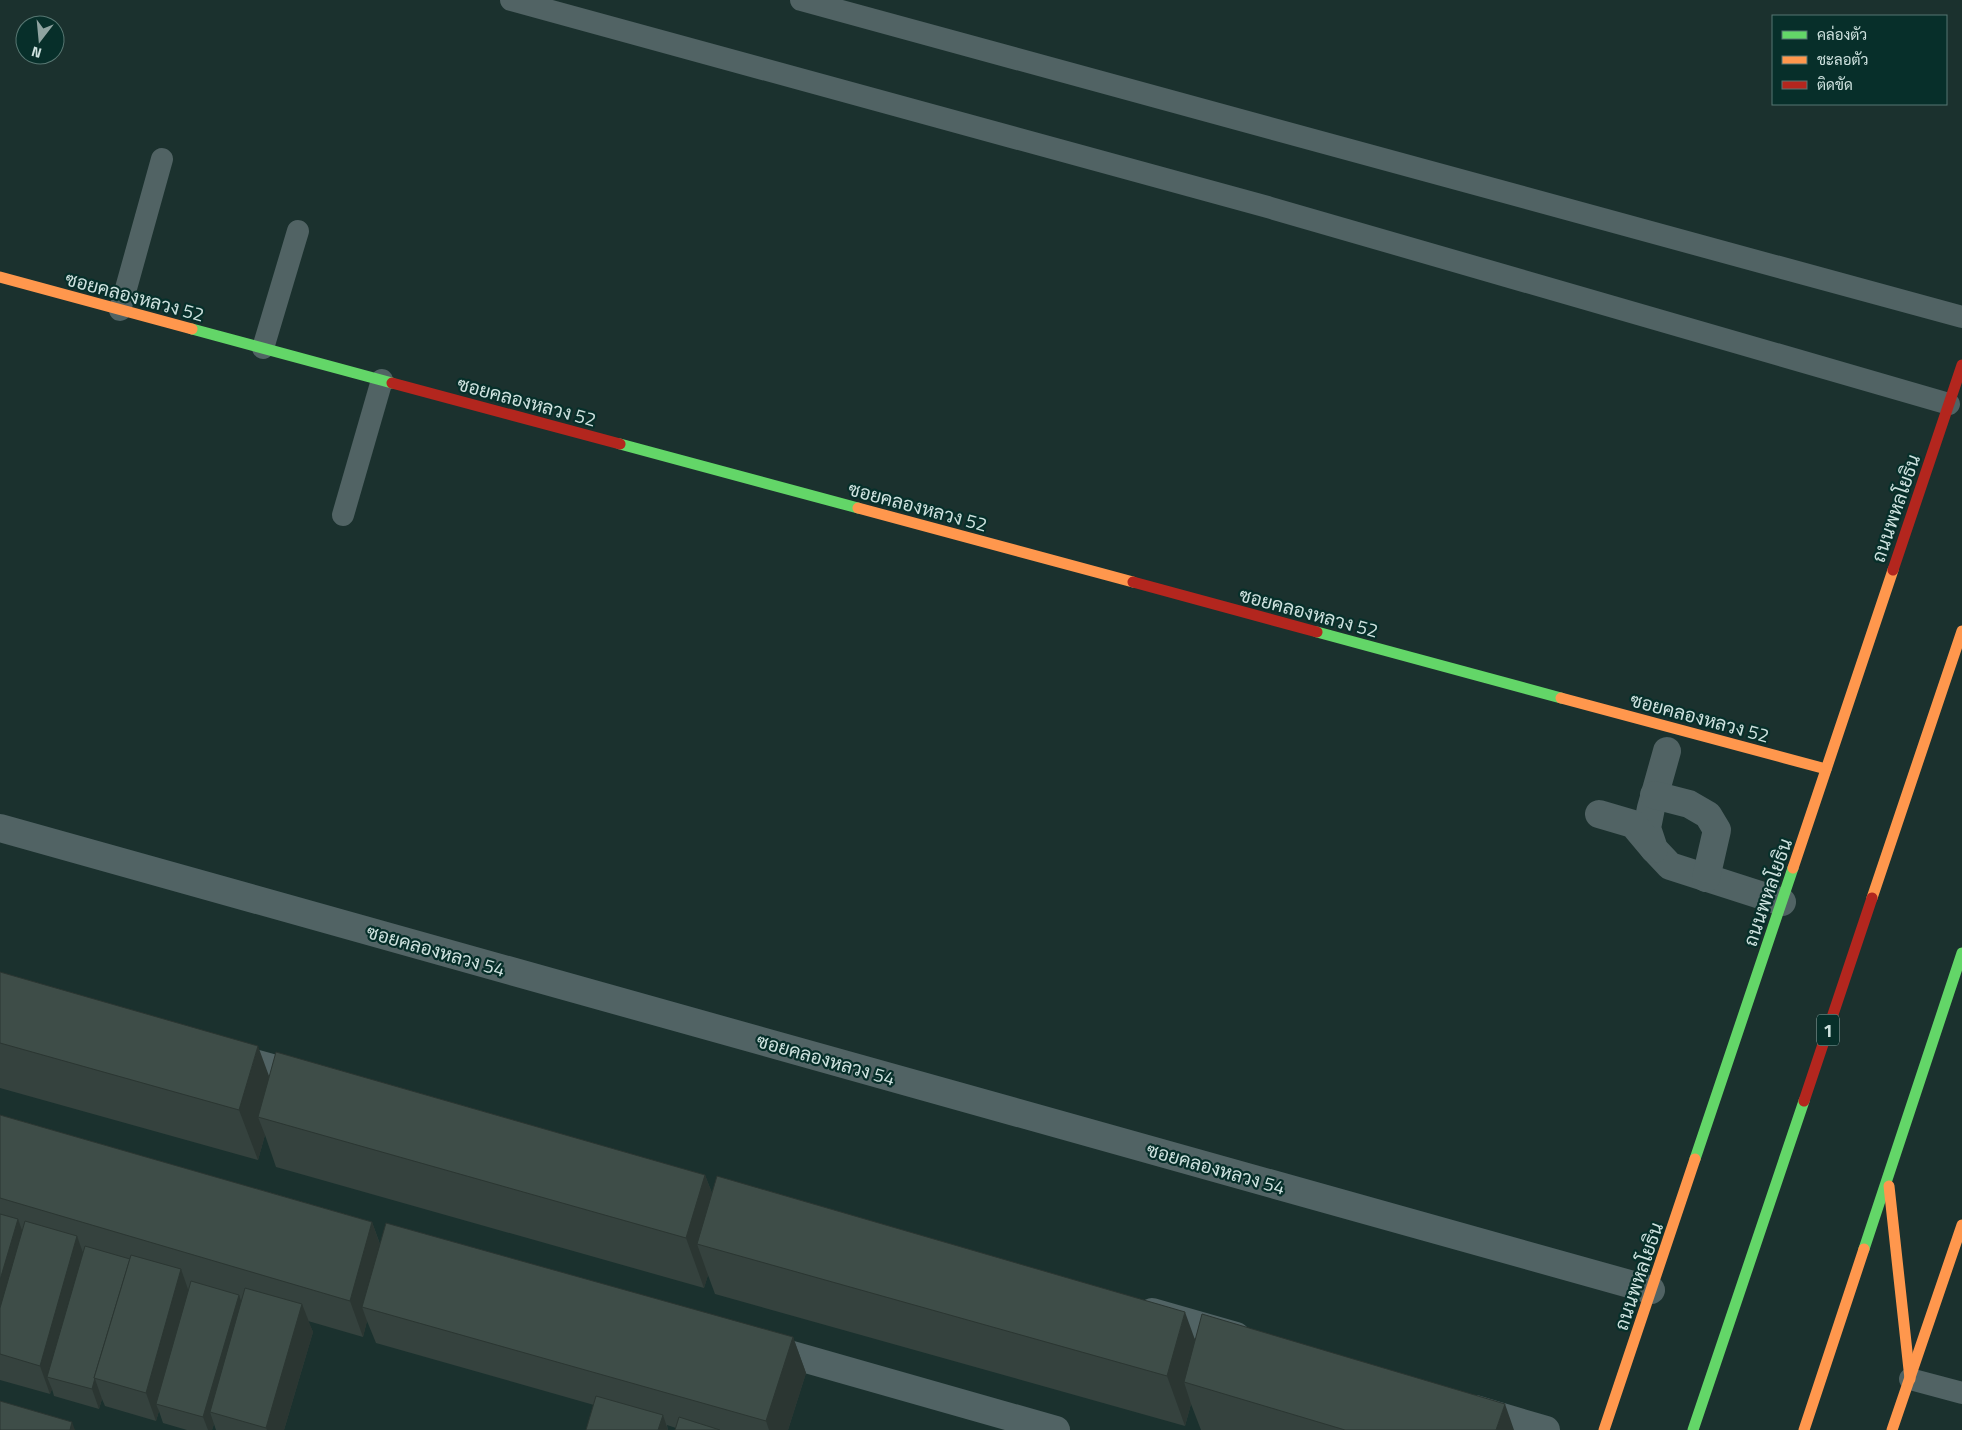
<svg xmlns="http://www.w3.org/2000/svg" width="1962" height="1430" font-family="'Titillium Web',Sarabun,sans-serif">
<rect width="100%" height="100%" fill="#1b312e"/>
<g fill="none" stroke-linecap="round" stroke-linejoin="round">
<!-- lane -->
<g stroke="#516364" stroke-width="22">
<path d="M511 0 1271 208 1949 404"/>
<path d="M801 0 1962 317"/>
<path d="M120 310 162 159"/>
<path d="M263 348 298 231"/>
<path d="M343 515 382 380"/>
<path d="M1910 1379 1962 1393"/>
</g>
<!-- street -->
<g stroke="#516364" stroke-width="28">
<path d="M1667 751 1651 808 1647 828 1654 849 1670 866 1782 902"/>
<path d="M1654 795 1689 804 1708 815 1717 830 1706 878"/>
<path d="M1599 814 1633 824 1654 849"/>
<path d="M0 828 1651 1290"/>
<path d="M229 1056 308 1078"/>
<path d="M1152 1312 1236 1336"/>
<path d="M764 1347 1056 1430"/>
<path d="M1475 1409 1546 1430"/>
</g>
<!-- fast -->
<g stroke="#63d668" stroke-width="11">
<path d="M192 329 392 383"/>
<path d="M620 444 858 508"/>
<path d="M1317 632 1561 698"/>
<path d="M1695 1159 1793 868"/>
<path d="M1864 1249 1962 953"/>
<path d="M1693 1430 1804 1101"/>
</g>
<!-- slow -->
<g stroke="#ff974d" stroke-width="11">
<path d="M0 277 192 329"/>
<path d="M858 508 1133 582"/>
<path d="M1561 698 1826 769"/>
<path d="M1793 868 1893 570"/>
<path d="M1872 898 1962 631"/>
<path d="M1889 1186 1910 1379"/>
<path d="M1604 1430 1695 1159"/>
<path d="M1804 1430 1864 1249"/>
<path d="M1892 1430 1962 1225"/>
</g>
<!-- jam -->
<g stroke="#b3261e" stroke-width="11">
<path d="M392 383 620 444"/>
<path d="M1893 570 1962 365"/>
<path d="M1133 582 1317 632"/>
<path d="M1804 1101 1872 898"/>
</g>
</g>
<!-- wall -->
<g fill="#35423e">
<path d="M0 972 269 1077 705 1175 712 1193 1195 1339 1514 1430H1201L1191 1404 1185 1426 715 1294 708 1275 704 1288 276 1167 265 1135 258 1160 0 1088Z"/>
<path d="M0 1115 372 1222 380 1244 793 1337 806 1373 788 1430H675L676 1428 667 1425 668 1430H586L594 1405 376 1343 367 1321 363 1337 308 1321 313 1332 284 1430H216L214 1424 212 1430H187L163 1423 159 1411 156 1421 105 1406 102 1399 99 1409 54 1396 52 1389 50 1394 0 1380Z"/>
</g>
<!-- shaded-wall -->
<g fill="#2b3632">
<path d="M258 1046 276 1095 258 1117 265 1135 258 1160 239 1110Z"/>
<path d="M705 1175 724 1225 697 1244 708 1275 704 1288 686 1238Z"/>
<path d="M18 1219 28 1247 0 1343V1280Z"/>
<path d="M372 1222 385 1259 362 1307 367 1321 363 1337 350 1301Z"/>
<path d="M77 1236 87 1264 47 1377 52 1389 50 1394 40 1366Z"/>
<path d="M181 1269 191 1298 156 1404 159 1411 156 1421 146 1393Z"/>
<path d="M239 1295 246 1315 210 1412 214 1424 212 1430H208L203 1417Z"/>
<path d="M302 1304 313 1332 284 1430H267L266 1428Z"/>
<path d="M1185 1312 1203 1362 1184 1382 1191 1404 1185 1426 1167 1376Z"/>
<path d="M793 1337 806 1373 788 1430H769L766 1421Z"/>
<path d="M95 1379 102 1399 99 1409 92 1389Z"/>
<path d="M1505 1404 1514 1430H1496Z"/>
<path d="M663 1415 668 1430H658Z"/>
<path d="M72 1422 75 1430H70Z"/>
</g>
<!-- building -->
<g fill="#3e4d48" stroke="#2b3632">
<path d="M0 972 258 1046 239 1110 0 1043Z"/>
<path d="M276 1052 705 1175 686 1238 258 1117Z"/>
<path d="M0 1115 372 1222 350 1301 0 1198Z"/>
<path d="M717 1176 1185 1312 1167 1376 697 1244Z"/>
<path d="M0 1214 18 1219 0 1280Z"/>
<path d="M25 1221 77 1236 40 1366 0 1354V1308Z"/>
<path d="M386 1223 793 1337 766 1421 362 1307Z"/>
<path d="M85 1246 130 1259 94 1378H95L92 1389 47 1377Z"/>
<path d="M131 1255 181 1269 146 1393 94 1378Z"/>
<path d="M191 1281 239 1295 203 1417 156 1404Z"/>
<path d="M245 1288 302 1304 266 1428 210 1412Z"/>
<path d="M1202 1314 1505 1404 1496 1430H1345L1184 1382Z"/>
<path d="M596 1396 663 1415 658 1430H586Z"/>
<path d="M0 1401 72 1422 70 1430H0Z"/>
<path d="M679 1417 720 1430H675Z"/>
</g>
<g text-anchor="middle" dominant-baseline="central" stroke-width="4.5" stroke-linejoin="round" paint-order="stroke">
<!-- shield labels -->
<rect fill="#072f2a" stroke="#92aca9" stroke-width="1" x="1817" y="1014.5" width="22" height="31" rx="4"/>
<g font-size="18" font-weight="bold" fill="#cee2df">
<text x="1828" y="1030">1</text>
</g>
<!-- street labels -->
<g font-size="19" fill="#cee2df" stroke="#072f2a">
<text transform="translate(135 296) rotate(15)">ซอยคลองหลวง 52</text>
<text transform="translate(527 401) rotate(15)">ซอยคลองหลวง 52</text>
<text transform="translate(918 506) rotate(15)">ซอยคลองหลวง 52</text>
<text transform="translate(1895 508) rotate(-71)">ถนนพหลโยธิน</text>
<text transform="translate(1309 612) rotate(15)">ซอยคลองหลวง 52</text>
<text transform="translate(1700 717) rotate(15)">ซอยคลองหลวง 52</text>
<text transform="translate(1767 892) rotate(-71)">ถนนพหลโยธิน</text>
<text transform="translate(436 950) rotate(16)">ซอยคลองหลวง 54</text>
<text transform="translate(826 1059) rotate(16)">ซอยคลองหลวง 54</text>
<text transform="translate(1216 1168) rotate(16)">ซอยคลองหลวง 54</text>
<text transform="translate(1638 1276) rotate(-71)">ถนนพหลโยธิน</text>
</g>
</g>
<!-- legend -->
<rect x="1772" y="15" width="175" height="90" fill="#072f2a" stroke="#577772"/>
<rect x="1782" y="31" width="25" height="8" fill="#63d668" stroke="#577772"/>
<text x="1817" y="40" font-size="15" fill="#cee2df">คล่องตัว</text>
<rect x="1782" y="56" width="25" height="8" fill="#ff974d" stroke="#577772"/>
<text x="1817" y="65" font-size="15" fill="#cee2df">ชะลอตัว</text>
<rect x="1782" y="81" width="25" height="8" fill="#b3261e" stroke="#577772"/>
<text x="1817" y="90" font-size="15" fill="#cee2df">ติดขัด</text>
<!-- north arrow -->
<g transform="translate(40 40) rotate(196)"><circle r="24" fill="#072f2a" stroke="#577772"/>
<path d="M0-4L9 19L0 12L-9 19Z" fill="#8fa4a1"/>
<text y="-8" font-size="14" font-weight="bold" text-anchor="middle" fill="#cee2df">N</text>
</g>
</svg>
